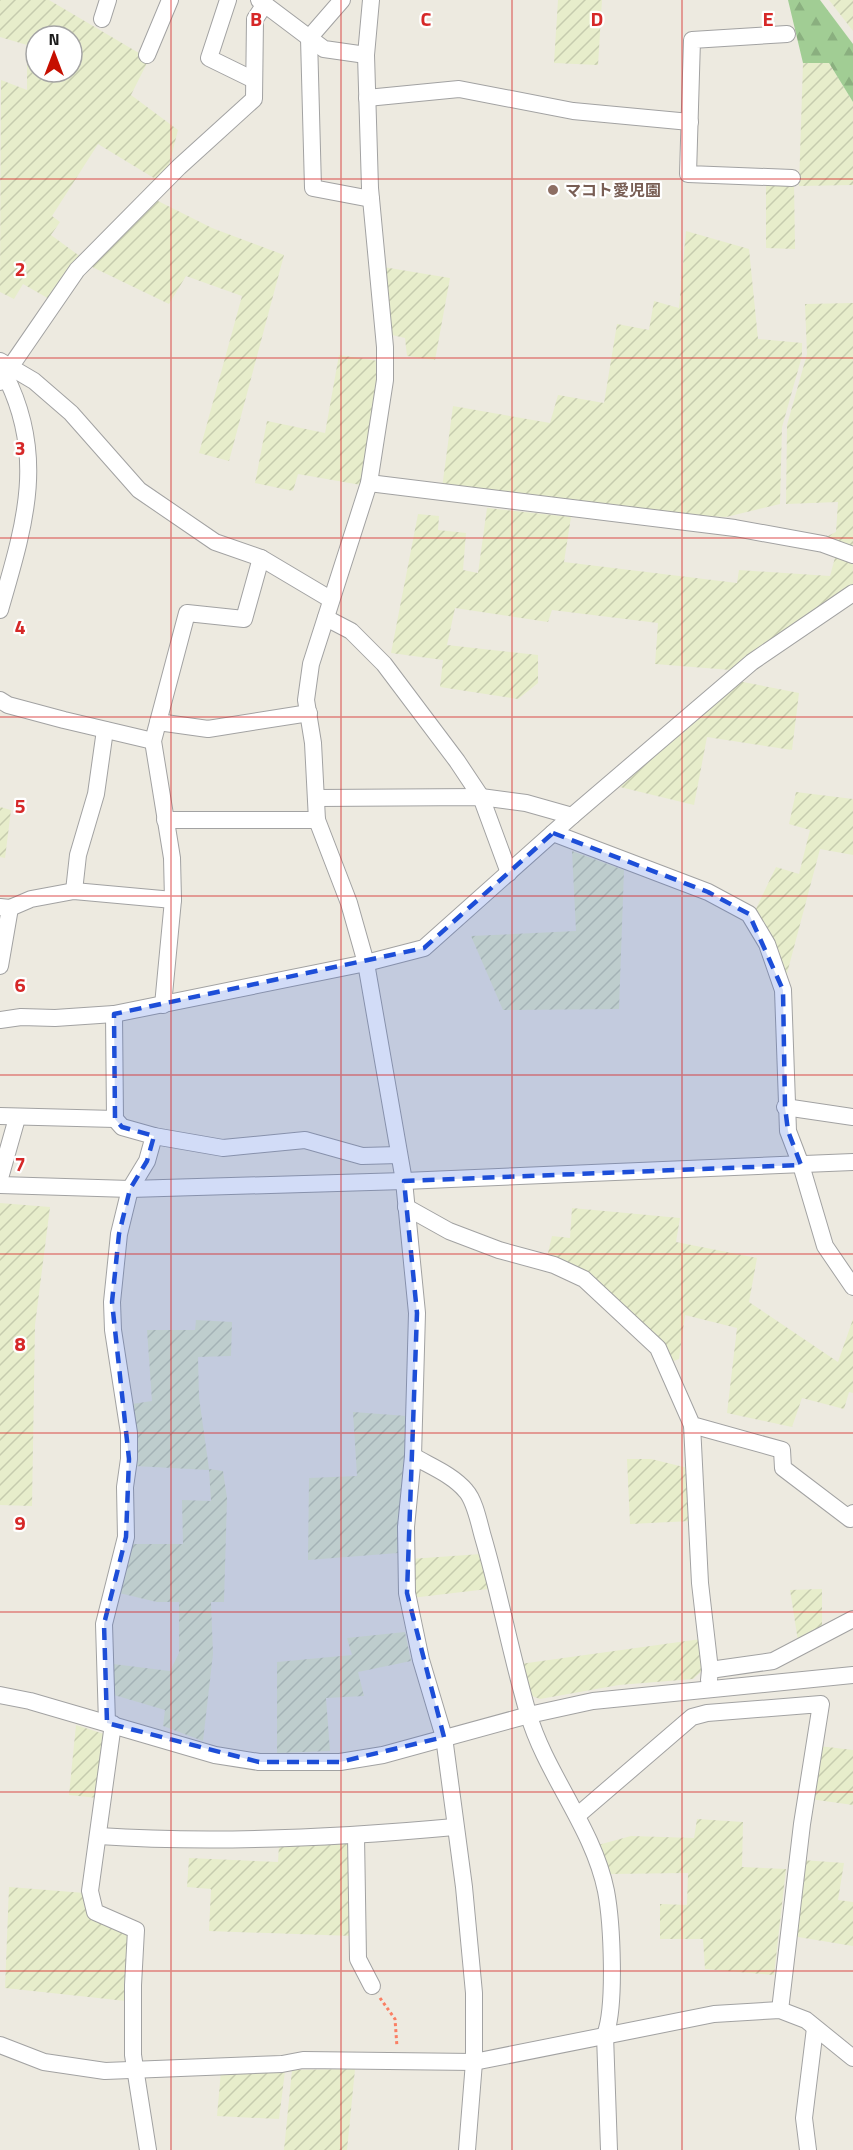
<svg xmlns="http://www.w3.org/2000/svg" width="853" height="2150" font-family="'Titillium Web','Noto Sans JP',sans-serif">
<defs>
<pattern id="farmland-furrows" width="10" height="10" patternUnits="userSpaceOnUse" patternTransform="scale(1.5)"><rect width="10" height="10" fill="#e7edcb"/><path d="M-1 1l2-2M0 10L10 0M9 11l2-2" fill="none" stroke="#c6cbae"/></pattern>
<pattern id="forest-firs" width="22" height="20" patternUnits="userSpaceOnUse" patternTransform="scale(1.5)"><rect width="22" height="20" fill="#a1cd94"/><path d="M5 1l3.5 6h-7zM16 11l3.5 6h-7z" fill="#8aaf7f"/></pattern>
</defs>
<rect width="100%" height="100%" fill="#edeae0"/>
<!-- farmland -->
<g fill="url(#farmland-furrows)" fill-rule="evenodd">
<path d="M0 0H49L149 59 131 95 178 130 168 169 157 180 98 144 52 216 60 222 51 235 81 257 51 300 23 284 14 299 0 292 1 80 27 90V45L0 37ZM36 36H72V72H36Z"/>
<path d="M558 0H602L598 65 554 63Z"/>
<path d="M829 0H853V31Z"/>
<path d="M803 63H829L853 102V185L799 186Z"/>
<path d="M766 182H794L795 249 766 248Z"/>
<path d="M154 199 212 228 284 255 229 461 199 453 242 296 186 276 169 304 88 265Z"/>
<path d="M686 231 749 249 758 339 802 343V356L782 427 780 504 726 517 665 514 442 488 453 406 550 423 558 395 604 403 617 324 649 330 654 301 679 308Z"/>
<path d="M383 267 450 278 435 360 407 356 405 338 392 335Z"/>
<path d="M853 303V549L824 538 836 532 838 502 786 504 787 425 807 354 805 304Z"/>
<path d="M339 355 378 361V384L361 485 298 474 293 491 255 483 267 421 325 433Z"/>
<path d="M487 508 571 517 564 562 737 583 739 570 830 576 836 554 853 562V584L731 670 655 664 658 623 552 610 548 622 455 608 447 645 538 655V683L518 699 440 687 443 660 391 653 418 514 439 516 438 530 466 533 463 570 478 573Z"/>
<path d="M738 681 799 693 792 750 707 737 694 805 620 787Z"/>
<path d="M796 792 853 799V855L820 849 785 981 754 913 776 867 799 874 810 830 789 824Z"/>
<path d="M0 807 11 810 5 858 0 857Z"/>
<path d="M572 851 624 870 619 1009 503 1010 471 936 576 931Z"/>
<path d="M0 1203 50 1207 35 1325 32 1506 0 1505Z"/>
<path d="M572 1208 680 1218 676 1242 757 1258 749 1302 838 1362 853 1319V1393L849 1392 844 1409 802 1398 792 1427 727 1413 737 1328 685 1315 679 1359 671 1362 547 1257 552 1236 570 1238Z"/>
<path d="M196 1320 232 1322 231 1356 198 1357 199 1397 209 1469 223 1471 227 1498 224 1602H211L213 1654 203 1741 163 1726 165 1710 114 1695 113 1664 170 1671 179 1653V1602H157L119 1593 133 1544H183L182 1500 211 1501 209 1470 134 1466 132 1404 152 1401 147 1330H195Z"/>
<path d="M353 1412 407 1416 408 1453 398 1553 308 1560 309 1478 357 1476Z"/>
<path d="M627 1459H651L688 1468 691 1521 630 1524Z"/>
<path d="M481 1554 488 1589 411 1598 410 1559Z"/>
<path d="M822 1589V1629L798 1641 790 1590Z"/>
<path d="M405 1632 411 1661 358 1672 364 1696 326 1698 330 1751 277 1753V1662L352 1655 347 1638Z"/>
<path d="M701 1639 704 1669 693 1679 619 1685 540 1699 529 1695 520 1664Z"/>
<path d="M76 1725 104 1734 98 1798 69 1795Z"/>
<path d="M819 1746 853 1750V1805L810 1799Z"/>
<path d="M697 1819 743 1822 742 1867 786 1869 774 1975 705 1969 703 1939H660V1904L687 1905 688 1873 610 1874 598 1845 631 1836 694 1838Z"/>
<path d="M349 1842 353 1936 209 1931 211 1889 187 1887 189 1858 278 1862 279 1845Z"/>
<path d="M802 1860 844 1863 838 1900 853 1902V1946L792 1936Z"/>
<path d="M9 1887 85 1893 130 1934 126 2001 5 1988Z"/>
<path d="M355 2069 347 2150H284L292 2070Z"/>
<path d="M221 2071H285L279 2119 217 2116Z"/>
</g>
<!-- forest -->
<path fill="url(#forest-firs)" d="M788 0H820L853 44V102L829 63H803Z"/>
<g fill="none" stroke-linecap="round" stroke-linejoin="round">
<defs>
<g id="minor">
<path d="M228 0 209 58 254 80"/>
<path d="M259 0 324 49 366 55"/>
<path d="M342 0 309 38 313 188 371 199"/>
<path d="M371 0 366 55 370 188 385 347V380L369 483 311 664 306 700 313 743 317 820 349 903 366 963 404 1181 417 1313 413 1456 406 1527 407 1593 421 1660 444 1737 464 1887 474 1993V2062L467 2150"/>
<path d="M102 19 108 0"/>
<path d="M787 34 692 40 688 174 792 178"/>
<path d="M147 55 170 0"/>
<path d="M367 98 459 89 573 111 690 122"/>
<path d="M0 361 34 381 71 413 139 490 215 542 261 558 330 599"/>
<path d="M0 382 77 270 179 167 254 99 255 19 265 4"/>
<path d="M369 483 735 528 823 544 853 555"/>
<path d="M0 610C24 527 47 457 5 375"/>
<path d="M326 618 351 631 384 664 457 761 481 797 509 873"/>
<path d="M0 700 8 705 64 720 153 741"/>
<path d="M158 722 208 729 309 713"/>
<path d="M316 798 481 797 526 803 572 816"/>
<path d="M165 820H317"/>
<path d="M553 833 708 892 749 914 767 944 783 990 788 1131 801 1165 825 1246 853 1287"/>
<path d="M74 891 78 855 96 794 105 730"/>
<path d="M0 907 10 908 31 899 74 891 173 900"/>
<path d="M0 966 10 908"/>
<path d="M163 1005 173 900 172 858 153 741 187 613 244 619 261 558"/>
<path d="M0 1020 21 1017 55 1018 114 1014 366 963 424 948 572 816 752 662 853 593"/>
<path d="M785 1107 853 1117"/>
<path d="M0 1116 115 1119"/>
<path d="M154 1136 223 1148 305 1140 362 1156 399 1155"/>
<path d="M0 1178 17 1118"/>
<path d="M0 1185 130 1189 404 1181 853 1162"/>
<path d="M406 1207 449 1231 499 1250 554 1265 584 1279 658 1348 692 1425 782 1450 783 1468 850 1519 853 1513"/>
<path d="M692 1425 700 1583 710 1670"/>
<path d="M413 1456C430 1466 453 1475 466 1491 475 1501 479 1523 483 1537 500 1595 511 1655 528 1713 546 1775 593 1827 606 1891 612 1923 616 2007 605 2035L609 2150"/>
<path d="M709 1680 710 1670 773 1661 853 1619"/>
<path d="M0 1695 30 1701 215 1755 259 1762H340L383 1755 529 1715 593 1701 853 1675"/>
<path d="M107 1723 104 1624 126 1537 125 1487 129 1459V1433L113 1330 112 1302 119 1234 130 1189 147 1161 154 1136 122 1127 115 1119 114 1014"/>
<path d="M113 1724 90 1891 95 1912 136 1930 133 1985V2055L148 2150"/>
<path d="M578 1815 692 1717 707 1713 821 1704 802 1824 780 2010"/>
<path d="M99 1836C218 1844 336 1838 454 1827"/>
<path d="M356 1836 358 1959 372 1986"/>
<path d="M0 2045 44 2062 105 2071 282 2064 303 2060 474 2062 714 2014 780 2010 806 2020 853 2058"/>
<path d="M808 2150 804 2118 815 2028"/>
</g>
</defs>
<!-- minor casing -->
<use href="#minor" stroke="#a2a2a2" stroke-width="18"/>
<!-- path -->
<path stroke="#fa7f64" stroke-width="3" stroke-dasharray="3 3" stroke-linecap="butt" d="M380 1998 395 2019 397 2047"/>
<!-- minor -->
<use href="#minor" stroke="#fff" stroke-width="16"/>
</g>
<!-- marked area -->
<path fill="#1d4ed8" fill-opacity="0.2" stroke="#1d4ed8" stroke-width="4.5" stroke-dasharray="12 8" stroke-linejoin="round" d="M553 833 708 892 749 914 783 990 785 1107 788 1131 801 1165 404 1181 417 1313 407 1593 444 1737 340 1762H259L107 1723 104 1624 126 1537 129 1459 112 1302 119 1234 130 1189 147 1161 154 1136 122 1127 115 1119 114 1014 424 948Z"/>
<!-- grid -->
<path fill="none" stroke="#d62828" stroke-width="1.5" stroke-opacity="0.55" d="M171 0V2150M341 0V2150M512 0V2150M682 0V2150M0 179H853M0 358H853M0 538H853M0 717H853M0 896H853M0 1075H853M0 1254H853M0 1433H853M0 1612H853M0 1792H853M0 1971H853"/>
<!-- markers -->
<circle fill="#8d6e63" stroke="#fff" stroke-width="2" cx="553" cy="190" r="6"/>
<g text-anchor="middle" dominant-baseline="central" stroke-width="4.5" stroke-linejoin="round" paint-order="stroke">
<!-- education labels -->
<g font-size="16" font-weight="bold" fill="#785e54" stroke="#fff" text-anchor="start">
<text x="565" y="190">マコト愛児園</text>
</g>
</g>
<g font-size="20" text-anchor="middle" font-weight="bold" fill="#d62828" stroke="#fff" stroke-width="4.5" stroke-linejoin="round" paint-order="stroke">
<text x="256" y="26">B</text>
<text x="426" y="26">C</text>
<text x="597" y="26">D</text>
<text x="768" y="26">E</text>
<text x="20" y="276">2</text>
<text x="20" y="455">3</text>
<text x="20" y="634">4</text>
<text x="20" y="813">5</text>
<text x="20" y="992">6</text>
<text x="20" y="1171">7</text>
<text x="20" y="1351">8</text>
<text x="20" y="1530">9</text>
</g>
<!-- north arrow -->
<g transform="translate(54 54)"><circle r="28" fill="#ffffff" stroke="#a4a4a4" stroke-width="1.5"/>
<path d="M0-4.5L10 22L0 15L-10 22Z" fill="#c60f00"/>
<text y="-9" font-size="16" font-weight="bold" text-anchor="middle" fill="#1b1b1b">N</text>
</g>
</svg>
